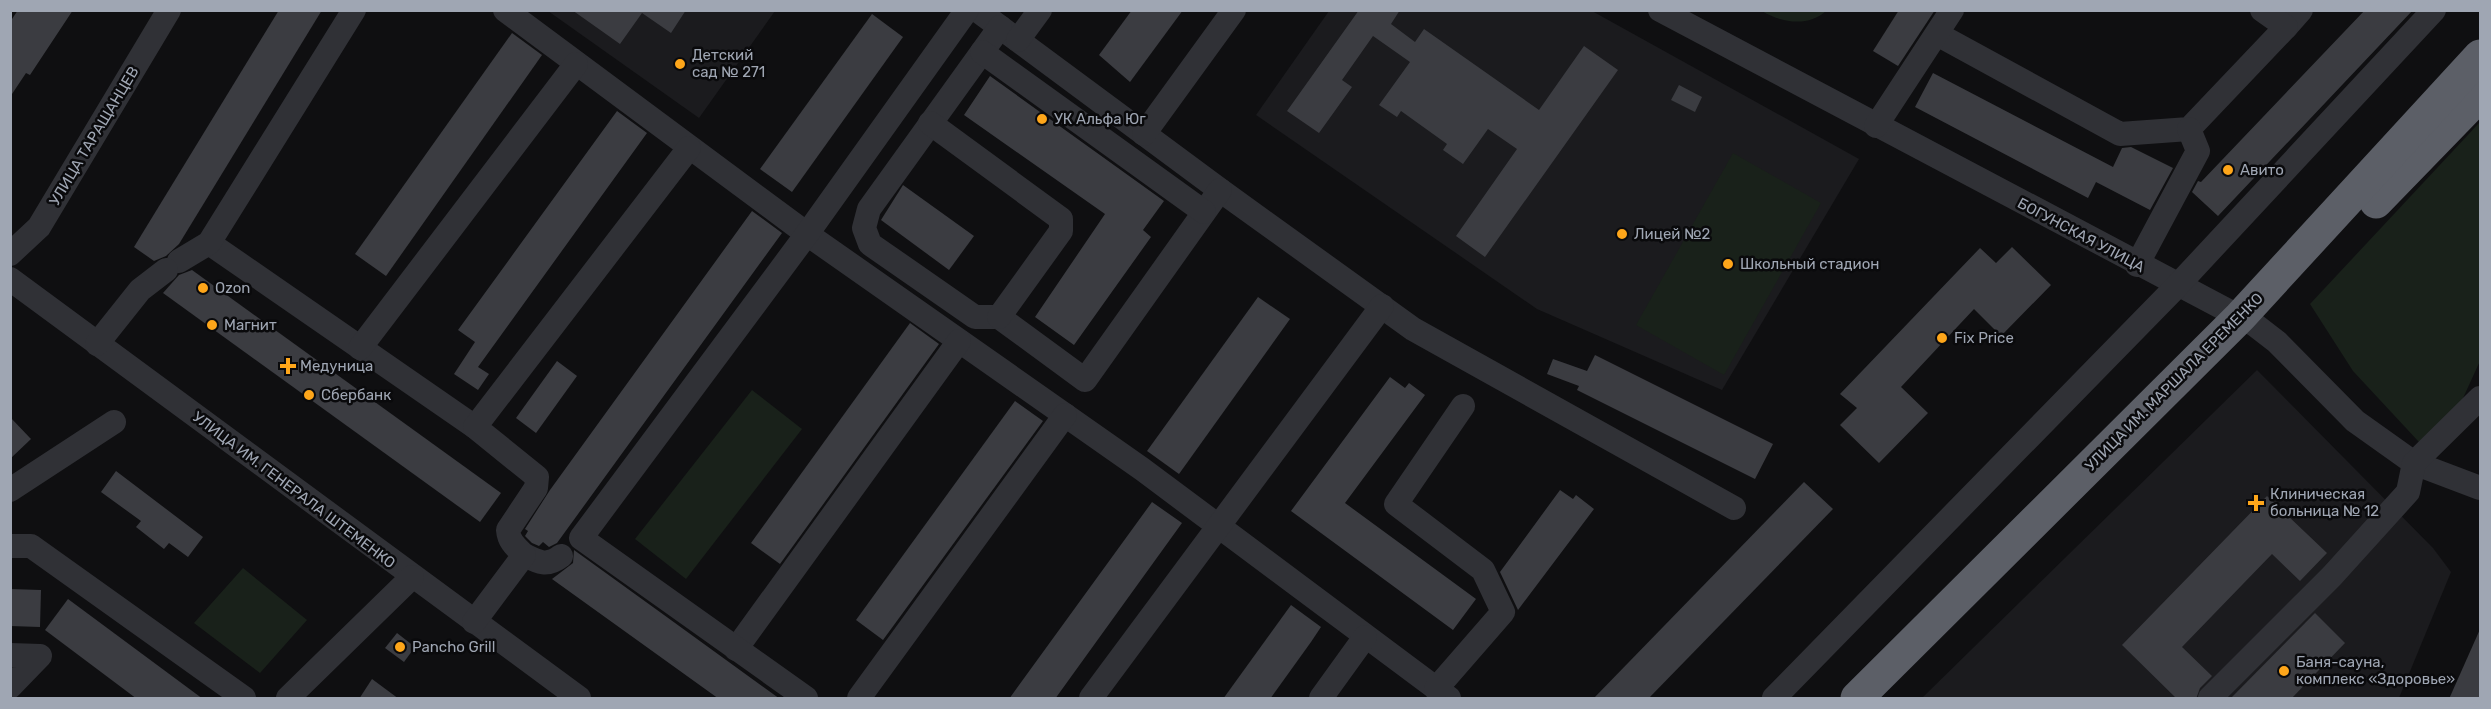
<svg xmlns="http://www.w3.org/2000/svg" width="2491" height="709" font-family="Rubik,sans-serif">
<rect width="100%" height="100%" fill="#0f0f11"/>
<!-- built -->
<g fill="#1b1b1e">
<path d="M548 11H775L699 118Z"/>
<path d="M1329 11H1592L1859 159 1722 390 1537 309 1256 115Z"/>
<path d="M2257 370 2433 548 2451 572 2399 698H1922Z"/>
</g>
<!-- green -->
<g fill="#19211a">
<path d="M1762 11H1826C1809 27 1781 23 1762 11Z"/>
<path d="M2480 122V361L2442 444 2419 442 2353 371 2310 304Z"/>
<path d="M1733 153 1821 203 1724 375 1636 325Z"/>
<path d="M752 390 802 429 686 579 635 539Z"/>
<path d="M243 568 307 620 260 673 194 623Z"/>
</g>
<!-- building -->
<g fill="#3b3c41">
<path d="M18 10H73L30 75 26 73 10 97V22Z"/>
<path d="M279 10H322L179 244 166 256 154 261 134 247Z"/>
<path d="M572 10H686L671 33 642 13 620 44Z"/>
<path d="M1132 10H1183L1130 82 1099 55Z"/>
<path d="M1359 10H1400L1391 24 1415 42 1424 29 1539 110 1584 46 1618 70 1485 257 1456 236 1517 149 1488 129 1463 164 1443 150 1447 144 1401 111 1397 117 1379 105 1410 62 1373 36 1342 80 1352 87 1319 133 1287 111Z"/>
<path d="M1899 10H1935L1898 66 1873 51Z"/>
<path d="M2365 10H2413L2218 216 2192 192 2198 181 2201 182Z"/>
<path d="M872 14 903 37 792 192 760 169Z"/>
<path d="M512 33 542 55 386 276 355 254Z"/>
<path d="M1933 73 2113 167 2122 148 2131 147 2173 168 2150 210 2096 182 2088 198 1915 107Z"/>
<path d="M990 76 1164 201 1143 230 1151 237 1074 345 1035 317 1105 214 964 115Z"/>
<path d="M1679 85 1702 97 1695 112 1671 100Z"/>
<path d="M617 111 647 133 478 367 489 374 478 390 454 374 475 342 458 330Z"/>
<path d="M903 185 974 236 949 270 881 220Z"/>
<path d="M752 211 782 233 557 543 549 547 543 542 539 546 532 543 525 536 528 531 525 529 550 490Z"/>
<path d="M2012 247 2051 285 2001 336 1974 309 1901 387 1928 413 1879 463 1840 425 1857 408 1840 394 1980 248 1996 263Z"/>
<path d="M192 270 501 493 480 522 163 293 179 275Z"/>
<path d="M1258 297 1290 319 1179 474 1147 451Z"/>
<path d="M910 323 939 344 780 564 751 543Z"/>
<path d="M1595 355 1773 444 1755 479 1577 390 1579 386 1547 374 1553 359 1587 371Z"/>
<path d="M557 361 577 376 536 433 516 418Z"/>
<path d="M1390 377 1405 388 1409 383 1425 395 1345 503 1476 599 1453 630 1291 511Z"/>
<path d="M1015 401 1043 421 883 640 856 620Z"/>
<path d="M10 417 31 439 10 459Z"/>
<path d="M116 471 203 537 188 557 169 543 164 549 136 527 141 521 101 492Z"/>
<path d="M1804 482 1833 509 1648 699H1593Z"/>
<path d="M1560 490 1573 499 1576 495 1594 509 1518 610 1500 572Z"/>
<path d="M2267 496 2327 553 2300 581 2272 554 2182 647 2212 676 2200 688 2196 699H2177L2122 645Z"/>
<path d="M1152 502 1182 523 1099 638 1055 699H1009Z"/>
<path d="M574 550 664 615 780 699H719L552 579 573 563Z"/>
<path d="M10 589 41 590 40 627 10 626Z"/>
<path d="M68 599 203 699H137L45 630Z"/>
<path d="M1291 605 1321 627 1311 642 1270 699H1223Z"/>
<path d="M2315 613 2345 643 2291 699H2230Z"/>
<path d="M2481 627V699H2449Z"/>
<path d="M397 633 415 647 404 662 385 648Z"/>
<path d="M372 679 399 699H359Z"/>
</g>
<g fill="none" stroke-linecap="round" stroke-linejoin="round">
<!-- minor -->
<g stroke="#303136" stroke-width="24">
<path d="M505 10 807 234 1142 469 1449 698"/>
<path d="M977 10 1220 190 1413 329 1734 508"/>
<path d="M1660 10 2255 325 2277 342 2355 421 2414 463 2480 488"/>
<path d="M1000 27 869 209 864 228 870 244 975 317H999L1085 380 1220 190"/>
<path d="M2286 27 2301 10"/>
<path d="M1937 34 2120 134 2189 129 2286 27 2262 10"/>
<path d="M1018 40 1040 10"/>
<path d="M982 52 1204 212"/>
<path d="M930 123 1061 219V231L999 317"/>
<path d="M1876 126 1952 10"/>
<path d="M1144 134 1234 10"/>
<path d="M209 243 475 427"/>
<path d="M10 254 39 227 169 10"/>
<path d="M179 261 209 243 354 10"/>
<path d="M2137 265 2198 151 2189 129"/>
<path d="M10 279 579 698"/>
<path d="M97 344 140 290 166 270"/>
<path d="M360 348 576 64"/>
<path d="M10 490 114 422"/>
<path d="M10 546H31L244 698"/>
<path d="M524 555C538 562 547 567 561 556"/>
<path d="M474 622 524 555C516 547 509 542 508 530L536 488 537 477 475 427 689 148"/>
<path d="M736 649 959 341"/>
<path d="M10 655 40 656 10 687"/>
<path d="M1436 689 1503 612 1483 570 1396 504 1463 406"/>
<path d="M288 698 412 577"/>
<path d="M806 698 581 538 807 234 967 10"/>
<path d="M859 698 1065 415"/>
<path d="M1091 698 1382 306"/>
<path d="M1321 698 1365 637"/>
<path d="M1774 698 2177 286 2434 10"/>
<path d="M2210 698 2332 576 2408 492 2414 463 2480 398"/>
</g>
<!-- highway -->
<g stroke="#5c5f67" stroke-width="33">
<path d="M2376 202 2480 95"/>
<path d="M1857 698 2240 317 2480 56"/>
</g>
</g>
<!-- markers -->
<g fill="#fea61a" stroke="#0a0a0c" stroke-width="2">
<circle cx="680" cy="64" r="6"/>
<circle cx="1042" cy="119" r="6"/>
<circle cx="2228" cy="170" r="6"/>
<circle cx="1622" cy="234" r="6"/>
<circle cx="1728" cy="264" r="6"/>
<circle cx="203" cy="288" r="6"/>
<circle cx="212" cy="325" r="6"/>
<circle cx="1942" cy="338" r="6"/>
<path d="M285 357h6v6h6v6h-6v6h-6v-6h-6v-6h6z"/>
<circle cx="309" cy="395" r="6"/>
<path d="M2253 494h6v6h6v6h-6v6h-6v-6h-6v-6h6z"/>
<circle cx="400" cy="647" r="6"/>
<circle cx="2284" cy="671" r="6"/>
</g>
<g text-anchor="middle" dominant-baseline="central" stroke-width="5" stroke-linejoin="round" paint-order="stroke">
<!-- poi labels -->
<g font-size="15" fill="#9fa6b3" stroke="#0a0a0c" text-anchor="start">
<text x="692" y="55">Детский<tspan x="692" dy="17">сад № 271</tspan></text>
<text x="1054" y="119">УК Альфа Юг</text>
<text x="2240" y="170">Авито</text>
<text x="1634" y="234">Лицей №2</text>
<text x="1740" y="264">Школьный стадион</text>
<text x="215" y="288">Ozon</text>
<text x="224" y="325">Магнит</text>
<text x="1954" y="338">Fix Price</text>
<text x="300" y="366">Медуница</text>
<text x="321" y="395">Сбербанк</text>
<text x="2270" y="494">Клиническая<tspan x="2270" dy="17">больница № 12</tspan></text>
<text x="412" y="647">Pancho Grill</text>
<text x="2296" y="662">Баня-сауна,<tspan x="2296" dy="17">комплекс «Здоровье»</tspan></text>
</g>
<!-- street labels -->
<g font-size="15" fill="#9fa6b3" stroke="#0a0a0c">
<text transform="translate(94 136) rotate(-59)">УЛИЦА ТАРАЩАНЦЕВ</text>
<text transform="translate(2081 235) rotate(28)">БОГУНСКАЯ УЛИЦА</text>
<text transform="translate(2174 382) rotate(-45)">УЛИЦА ИМ. МАРШАЛА ЕРЕМЕНКО</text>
<text transform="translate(294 490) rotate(37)">УЛИЦА ИМ. ГЕНЕРАЛА ШТЕМЕНКО</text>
</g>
</g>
<!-- border -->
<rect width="2491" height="709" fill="none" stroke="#9fa6b3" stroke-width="24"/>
</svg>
